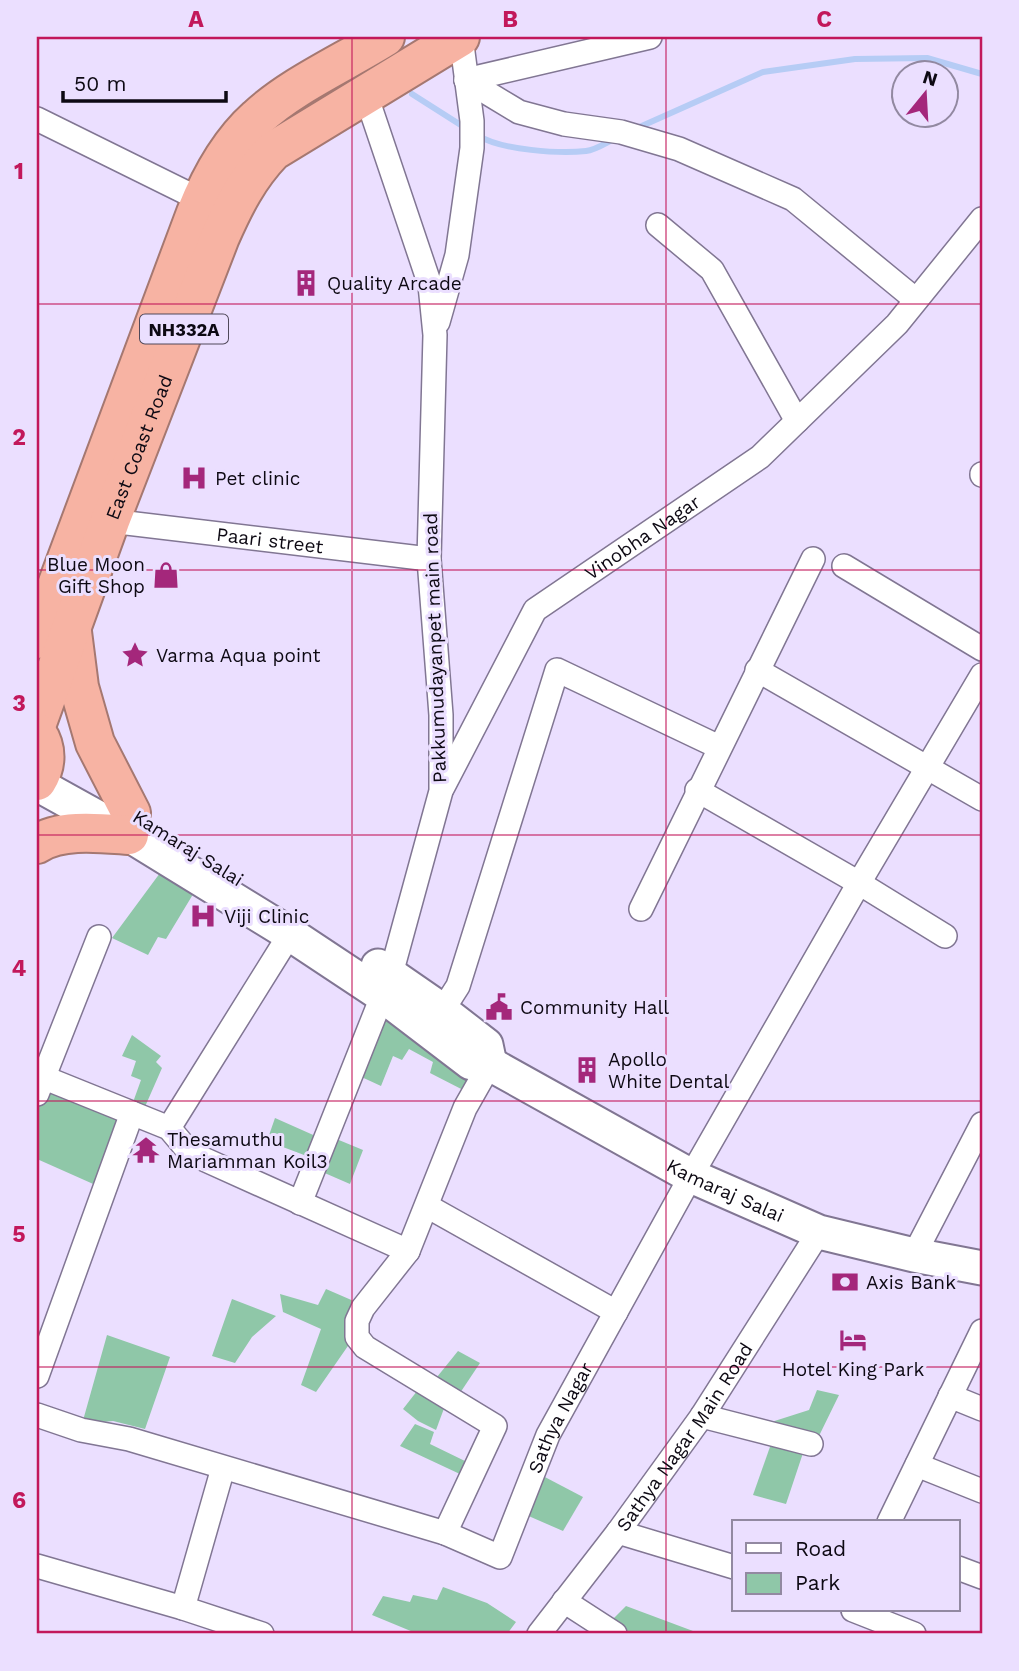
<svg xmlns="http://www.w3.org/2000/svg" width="1019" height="1671" font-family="'Work Sans',sans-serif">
<rect width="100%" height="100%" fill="#ebdfff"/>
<!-- green -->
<g fill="#8fc7a8">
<path d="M160 873 195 891 166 939 158 937 148 955 112 938Z"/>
<path d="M382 1007 478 1077 469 1093 430 1073 433 1062 409 1049 402 1060 393 1056 381 1086 355 1074Z"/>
<path d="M132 1035 161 1056 156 1062 162 1068 144 1109 132 1105 141 1080 131 1076 136 1061 122 1056Z"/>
<path d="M46 1087 125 1118 100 1187 37 1159V1108Z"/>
<path d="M275 1118 320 1138 312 1158 267 1141Z"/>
<path d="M334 1138 363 1150 350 1184 320 1171Z"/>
<path d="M326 1289 356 1302 350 1343 316 1392 301 1385 321 1329 283 1312 280 1294 318 1305Z"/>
<path d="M232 1299 276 1316 252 1337 235 1363 212 1356Z"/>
<path d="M107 1335 170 1357 145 1429 113 1421 82 1424Z"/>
<path d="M458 1351 480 1363 458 1396 433 1382Z"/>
<path d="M421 1386 446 1403 436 1430 418 1421 403 1409Z"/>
<path d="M817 1390 839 1395 817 1440 762 1425 809 1410Z"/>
<path d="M415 1424 434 1432 430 1444 467 1462 462 1475 400 1446Z"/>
<path d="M771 1444 805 1447 786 1504 753 1495Z"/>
<path d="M541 1475 583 1497 563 1531 524 1514Z"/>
<path d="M443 1587 487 1603 516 1622 507 1634H418L372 1615 383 1596 410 1602 413 1595 437 1600Z"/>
<path d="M626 1606 701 1634H627L609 1623Z"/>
</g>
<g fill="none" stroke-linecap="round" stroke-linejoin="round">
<!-- stream -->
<g stroke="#b6ccf5" stroke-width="6">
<path d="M412 94 467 129"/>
<path d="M635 129 763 72 855 59 927 58 982 74"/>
<path d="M479 136C501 150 560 154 586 151 596 150 607 142 616 138"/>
</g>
<defs>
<g id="street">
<path d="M466 80 519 112 564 124 621 132 679 149 793 199 916 300"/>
<path d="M466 80 650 37"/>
<path d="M37 119 201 200"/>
<path d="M658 225 712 270 797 421"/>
<path d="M438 322 457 255 472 148V121L461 37"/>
<path d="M982 474V475"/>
<path id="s1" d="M110 521 429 559"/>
<path d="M844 566 982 649"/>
<path d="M757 670 982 799"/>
<path id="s2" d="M443 787 535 610 760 457 897 324 982 219"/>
<path d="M697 790 859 883 945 936"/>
<path d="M641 909 813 559"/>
<path d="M442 1011 458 986 557 670 719 747"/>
<path d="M45 1078 169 1128 185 1147 199 1157 408 1251"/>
<path d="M37 1094 99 937"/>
<path d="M169 1128 290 934"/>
<path d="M300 1203 391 974 441 791V715L429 559 435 335 430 285 366 95"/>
<path d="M427 1206 616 1312"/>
<path d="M914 1255 982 1124"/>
<path d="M37 1376 132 1113"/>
<path d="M950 1396 982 1409"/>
<path id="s3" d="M37 1415 81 1430 129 1439 445 1533 500 1557 548 1435 691 1176 859 883 982 675"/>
<path d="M702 1416 811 1444"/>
<path d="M917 1465 982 1491"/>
<path d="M889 1522 982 1331"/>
<path d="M618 1532 734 1567"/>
<path d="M445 1533 495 1426 365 1347 357 1337V1321L363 1308 408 1251 465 1108 490 1064"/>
<path d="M37 1566 183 1608 262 1634"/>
<path d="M958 1568 982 1577"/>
<path d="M564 1601 615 1634"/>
<path d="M183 1608 223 1468"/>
<path d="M853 1610 914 1634"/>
<path id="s4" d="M539 1634 618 1532 702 1416 819 1232"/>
</g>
<g id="secondary">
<path id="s5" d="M37 784 129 835 290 934 382 995 471 1063 490 1064 691 1176 819 1232 914 1255 982 1268"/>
<path d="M378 966 433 1004 486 1045 490 1064"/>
</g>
<g id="highway">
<path d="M72 632 79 687 95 743 131 813"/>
<path d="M37 639 196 213C210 178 229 143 257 118 291 86 345 62 385 37"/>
<path id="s6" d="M37 723 110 521 220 237C234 205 248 177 273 151L460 37"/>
<path d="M37 733C47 748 47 765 37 781"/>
<path d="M37 844C61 828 101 833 129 835"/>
</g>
</defs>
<!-- street casing -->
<use href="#street" stroke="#817693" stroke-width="26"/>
<!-- secondary casing -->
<use href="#secondary" stroke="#817693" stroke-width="37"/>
<!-- highway casing -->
<use href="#highway" stroke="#a57871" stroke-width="42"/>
<!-- street -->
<use href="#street" stroke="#fff" stroke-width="23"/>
<!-- secondary -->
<use href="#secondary" stroke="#fff" stroke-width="33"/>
<!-- highway -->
<use href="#highway" stroke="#f7b3a3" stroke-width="38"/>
</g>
<!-- grid -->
<path fill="none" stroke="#c2185b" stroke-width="2" stroke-opacity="0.55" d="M352 37V1634M666 37V1634M37 304H982M37 570H982M37 835H982M37 1101H982M37 1367H982"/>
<!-- icons -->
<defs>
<symbol id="building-bare" viewBox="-9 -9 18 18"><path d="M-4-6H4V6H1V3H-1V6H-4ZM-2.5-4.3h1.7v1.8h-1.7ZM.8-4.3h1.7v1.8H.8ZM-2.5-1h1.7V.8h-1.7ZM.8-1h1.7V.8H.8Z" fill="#a4277b" stroke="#ebdfff" stroke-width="2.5" paint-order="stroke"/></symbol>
<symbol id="hospital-bare" viewBox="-9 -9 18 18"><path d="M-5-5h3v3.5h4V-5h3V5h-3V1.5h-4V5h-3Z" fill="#a4277b" stroke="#ebdfff" stroke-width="2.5" paint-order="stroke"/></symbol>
<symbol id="shop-bare" viewBox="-9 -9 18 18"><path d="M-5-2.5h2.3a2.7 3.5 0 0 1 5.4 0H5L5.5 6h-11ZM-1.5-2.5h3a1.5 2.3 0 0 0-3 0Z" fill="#a4277b" stroke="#ebdfff" stroke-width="2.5" paint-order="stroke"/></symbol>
<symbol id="sight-bare" viewBox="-9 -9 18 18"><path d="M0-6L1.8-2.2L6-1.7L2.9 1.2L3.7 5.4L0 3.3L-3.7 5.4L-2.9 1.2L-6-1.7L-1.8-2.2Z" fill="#a4277b" stroke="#ebdfff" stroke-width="2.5" paint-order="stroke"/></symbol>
<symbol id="civic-bare" viewBox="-9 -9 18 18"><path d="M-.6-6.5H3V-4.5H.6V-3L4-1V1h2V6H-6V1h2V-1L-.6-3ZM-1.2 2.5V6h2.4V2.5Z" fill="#a4277b" stroke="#ebdfff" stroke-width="2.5" paint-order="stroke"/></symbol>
<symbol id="temple-bare" viewBox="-9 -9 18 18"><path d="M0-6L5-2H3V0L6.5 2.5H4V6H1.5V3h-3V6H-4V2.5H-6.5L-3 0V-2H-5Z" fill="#a4277b" stroke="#ebdfff" stroke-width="2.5" paint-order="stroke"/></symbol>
<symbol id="bank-bare" viewBox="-9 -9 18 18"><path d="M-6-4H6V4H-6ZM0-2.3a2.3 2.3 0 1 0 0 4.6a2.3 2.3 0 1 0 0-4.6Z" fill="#a4277b" stroke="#ebdfff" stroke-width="2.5" paint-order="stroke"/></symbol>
<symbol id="hotel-bare" viewBox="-9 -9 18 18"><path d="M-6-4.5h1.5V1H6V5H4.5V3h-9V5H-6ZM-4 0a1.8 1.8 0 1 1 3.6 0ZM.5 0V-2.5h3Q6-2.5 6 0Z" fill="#a4277b" stroke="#ebdfff" stroke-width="2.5" paint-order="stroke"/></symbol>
</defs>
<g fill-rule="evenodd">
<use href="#building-bare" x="287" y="264" width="38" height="38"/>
<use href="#hospital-bare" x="175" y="459" width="38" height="38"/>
<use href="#shop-bare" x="147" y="556" width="38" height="38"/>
<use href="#sight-bare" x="116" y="636" width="38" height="38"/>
<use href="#hospital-bare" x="184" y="897" width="38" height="38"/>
<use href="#civic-bare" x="480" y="988" width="38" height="38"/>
<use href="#building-bare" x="568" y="1051" width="38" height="38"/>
<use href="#temple-bare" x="127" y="1131" width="38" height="38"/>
<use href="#bank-bare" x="826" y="1263" width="38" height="38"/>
<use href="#hotel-bare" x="834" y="1321" width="38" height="38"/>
</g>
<g text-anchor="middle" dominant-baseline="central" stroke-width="6" stroke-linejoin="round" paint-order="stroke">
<!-- shield labels -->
<rect fill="#ebdfff" stroke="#50495a" stroke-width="2" x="140" y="314.5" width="88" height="29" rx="5"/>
<g font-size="18" font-weight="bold" fill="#0d0913">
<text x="184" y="329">NH332A</text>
</g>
<!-- poi labels -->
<g font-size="19" fill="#0d0913" stroke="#ebdfff" text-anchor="start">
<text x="327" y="283">Quality Arcade</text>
<text x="215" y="478">Pet clinic</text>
<text x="145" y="564" text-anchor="end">Blue Moon<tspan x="145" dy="22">Gift Shop</tspan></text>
<text x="156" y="655">Varma Aqua point</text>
<text x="224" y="916">Viji Clinic</text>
<text x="520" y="1007">Community Hall</text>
<text x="608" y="1059">Apollo<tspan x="608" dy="22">White Dental</tspan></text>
<text x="167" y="1139">Thesamuthu<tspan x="167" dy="22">Mariamman Koil3</tspan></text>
<text x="866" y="1282">Axis Bank</text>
<text x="853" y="1369" text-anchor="middle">Hotel King Park</text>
</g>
<!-- street labels -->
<g font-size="19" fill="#0d0913" stroke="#ebdfff">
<text stroke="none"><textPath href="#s6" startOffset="294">East Coast Road</textPath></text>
<text stroke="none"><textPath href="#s2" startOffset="329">Vinobha Nagar</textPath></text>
<text stroke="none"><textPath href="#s1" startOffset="161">Paari street</textPath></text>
<text transform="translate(435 648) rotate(-92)">Pakkumudayanpet main road</text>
<text transform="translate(188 848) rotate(32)">Kamaraj Salai</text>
<text stroke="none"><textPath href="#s5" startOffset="803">Kamaraj Salai</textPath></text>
<text stroke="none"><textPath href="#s3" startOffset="637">Sathya Nagar</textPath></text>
<text stroke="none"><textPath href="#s4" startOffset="245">Sathya Nagar Main Road</textPath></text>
</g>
</g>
<!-- border -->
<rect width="1019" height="1671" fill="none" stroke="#ebdfff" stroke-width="77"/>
<!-- legend -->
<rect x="732" y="1520" width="228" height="91" fill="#ebdfff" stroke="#9289a1" stroke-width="2"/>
<rect x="746" y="1543" width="35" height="10" fill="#ffffff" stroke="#9289a1" stroke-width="2"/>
<text x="795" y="1556" font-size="21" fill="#0d0913">Road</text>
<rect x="746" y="1573" width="35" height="21" fill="#8fc7a8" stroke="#9289a1" stroke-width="2"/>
<text x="795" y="1590" font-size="21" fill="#0d0913">Park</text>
<!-- north arrow -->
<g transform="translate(925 94) rotate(18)"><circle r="33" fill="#ebdfff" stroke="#9289a1" stroke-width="2"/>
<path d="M0-5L12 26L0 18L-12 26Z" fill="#a4277b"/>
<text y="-10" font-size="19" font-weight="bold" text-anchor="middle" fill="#0d0913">N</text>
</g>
<!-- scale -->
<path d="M63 91v10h163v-10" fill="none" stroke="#0d0913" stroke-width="3.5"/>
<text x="74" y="91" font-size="21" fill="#0d0913" stroke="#ebdfff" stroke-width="5" paint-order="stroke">50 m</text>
<rect x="38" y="38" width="943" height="1594" fill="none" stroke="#c2185b" stroke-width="2.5"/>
<g font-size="23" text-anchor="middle" font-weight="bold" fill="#c2185b">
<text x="196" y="27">A</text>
<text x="510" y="27">B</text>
<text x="824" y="27">C</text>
<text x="19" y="179">1</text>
<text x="19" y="445">2</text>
<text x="19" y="711">3</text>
<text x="19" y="976">4</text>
<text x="19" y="1242">5</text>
<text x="19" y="1508">6</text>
</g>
</svg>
